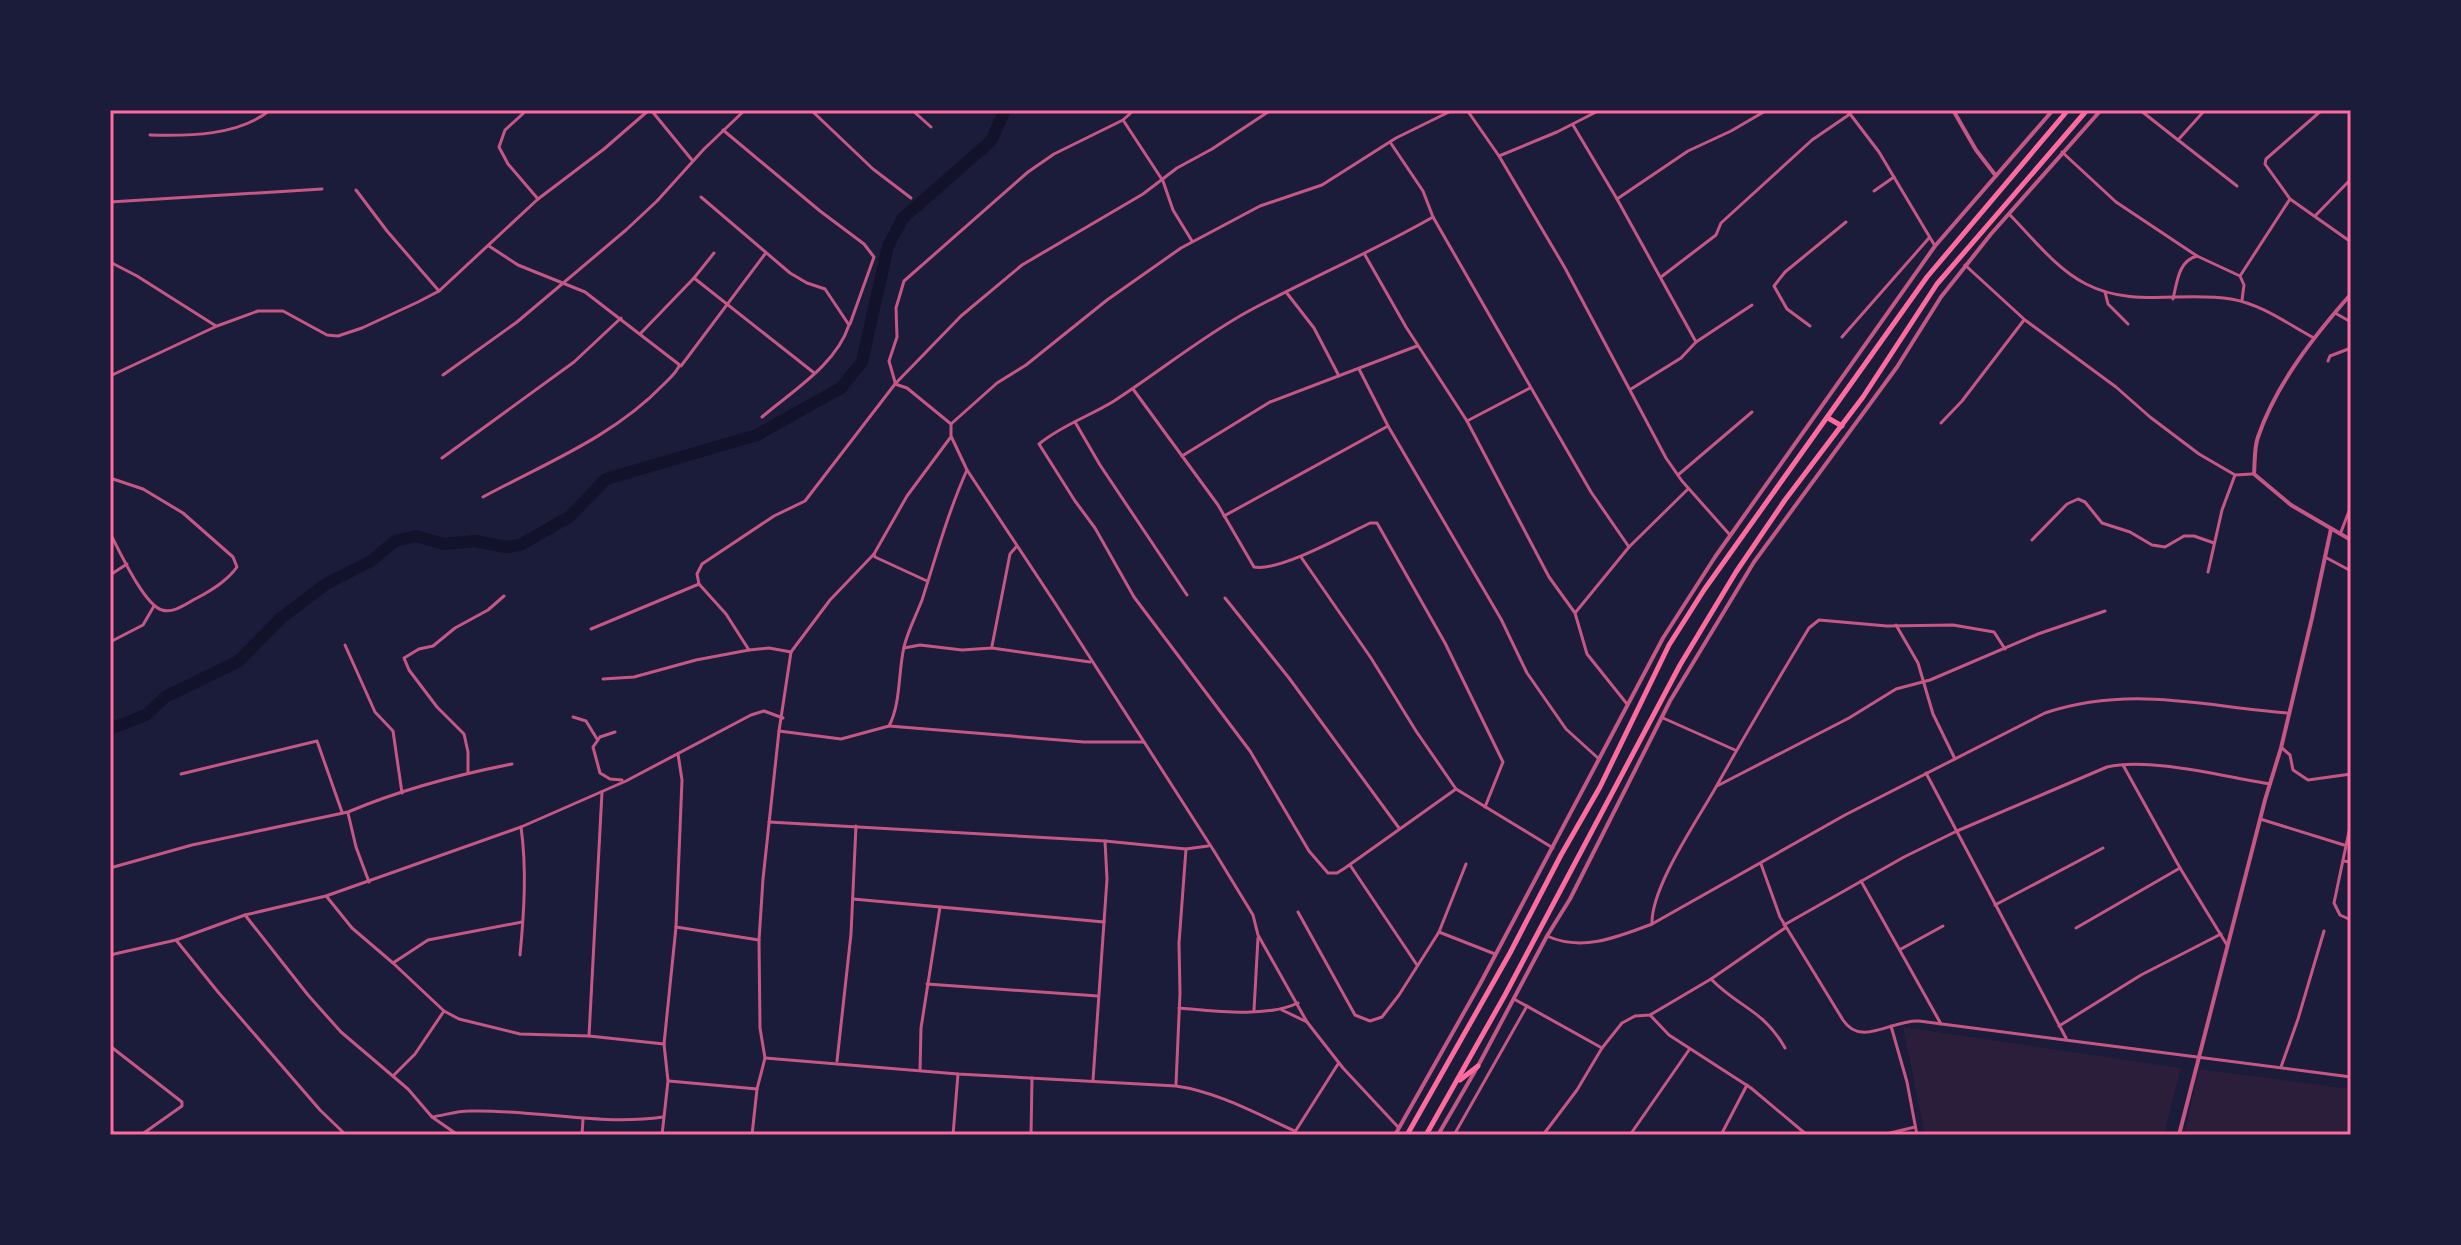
<svg xmlns="http://www.w3.org/2000/svg" width="2461" height="1245" font-family="'Source Sans 3',sans-serif">
<rect width="100%" height="100%" fill="#1b1b3a"/>
<!-- green -->
<g fill="#2a1e3b">
<path d="M1903 1027 2181 1068 2164 1135H1925Z"/>
<path d="M2199 1069 2351 1089V1135H2184Z"/>
</g>
<g fill="none" stroke-linecap="round" stroke-linejoin="round">
<!-- river -->
<path stroke="#12122b" stroke-width="12" d="M110 729 146 715 165 697 239 661 281 618 326 584 371 561 395 541 416 536 444 544 475 541 506 547 520 545 569 517 606 479 757 435 841 388 862 362 888 246 903 218 991 141 1005 110"/>
<!-- minor -->
<g stroke="#c65784" stroke-width="3">
<path d="M527 110 505 130 499 147 508 164 538 199"/>
<path d="M651 110 692 160"/>
<path d="M811 110 873 169 911 198"/>
<path d="M912 110 931 127"/>
<path d="M1467 110 1499 156 1565 268 1666 458 1682 481 1730 535"/>
<path d="M1847 110 1879 152 1935 246"/>
<path d="M2140 110 2178 140 2205 110"/>
<path d="M2322 110 2266 159 2265 164 2290 199 2351 242"/>
<path d="M1123 120 1163 181 1173 210 1192 241"/>
<path d="M1573 125 1617 199 1696 342"/>
<path d="M723 130 820 211 864 244 874 257 850 324"/>
<path d="M150 135C188 136 239 136 270 110"/>
<path d="M2178 140 2237 186"/>
<path d="M1390 142 1423 191 1433 217 1591 492 1629 547"/>
<path d="M2062 152 2116 202 2197 256"/>
<path d="M1499 156 1557 132 1600 110"/>
<path d="M356 190 387 231 439 291"/>
<path d="M1874 191 1894 177"/>
<path d="M701 197 790 273 807 283 825 289 849 325C836 365 792 391 762 417"/>
<path d="M1617 199 1688 151 1731 131 1767 110"/>
<path d="M110 202 322 189"/>
<path d="M2009 214C2032 237 2056 269 2086 284 2132 308 2182 291 2231 299 2261 304 2288 324 2314 338"/>
<path d="M2315 216 2351 179"/>
<path d="M1433 217C1372 252 1308 279 1247 312 1200 338 1159 372 1114 401 1090 416 1062 425 1039 444L1075 501 1095 528 1134 597 1250 751 1309 851 1328 873H1337L1345 868 1456 789"/>
<path d="M489 246 518 265 585 292 681 366 765 254"/>
<path d="M1365 255 1406 327 1467 421 1549 577 1575 613 1587 654 1627 704"/>
<path d="M110 262 137 276 216 326"/>
<path d="M1965 265 2025 320 2116 387 2150 417 2199 454 2235 475 2252 474"/>
<path d="M1661 277 1716 235 1721 223 1812 140 1850 114"/>
<path d="M694 278 813 372"/>
<path d="M1286 292 1314 328 1339 376"/>
<path d="M2105 292 2108 304 2128 324"/>
<path d="M2173 299C2177 283 2178 261 2197 256L2240 276"/>
<path d="M2242 300 2244 285 2240 276 2290 199"/>
<path d="M2335 313 2351 322"/>
<path d="M1810 326 1787 309 1774 286 1785 272 1846 222"/>
<path d="M640 334 694 278 714 253"/>
<path d="M1842 337 1929 238"/>
<path d="M2328 361 2330 356 2351 348"/>
<path d="M1359 369 1388 426 1501 619 1527 673 1566 729 1599 759"/>
<path d="M443 375 517 322 626 230 657 201 704 149 745 110"/>
<path d="M110 376 217 326 258 311H283L327 335 338 336 362 328 418 302 439 291 538 199 604 149 649 110"/>
<path d="M895 382 889 361 897 337 896 308 904 281 1028 172 1054 154 1123 120 1134 110"/>
<path d="M895 384 961 316 1022 265 1143 194 1177 168 1212 149 1271 110"/>
<path d="M1133 389 1218 505 1254 567C1279 572 1345 535 1370 523H1377L1445 643 1503 762 1485 807"/>
<path d="M1631 389 1681 358 1696 342 1752 305"/>
<path d="M1467 421 1530 388"/>
<path d="M1075 422 1100 465 1187 595"/>
<path d="M1941 423 1962 401 2024 320"/>
<path d="M951 424 997 383 1026 365 1107 300 1181 248 1260 206 1322 185 1396 138 1453 110"/>
<path d="M1182 456 1270 402 1417 346"/>
<path d="M442 458 574 362 621 318"/>
<path d="M967 470 1055 603 1214 851 1253 915 1258 935 1307 1022 1343 1068 1398 1127"/>
<path d="M1678 475 1752 412"/>
<path d="M110 478 143 489 183 513 233 557 237 567C227 581 212 590 197 598 187 603 174 614 162 610 144 605 119 550 110 533"/>
<path d="M483 497C546 463 613 437 664 384 670 378 677 372 679 366"/>
<path d="M1224 516 1388 426"/>
<path d="M2341 532 2351 506"/>
<path d="M2032 540 2067 504 2078 499 2085 502 2102 523 2130 532 2152 545 2165 547 2184 536H2194L2214 543"/>
<path d="M1301 557 1371 658 1416 731 1456 789 1553 848"/>
<path d="M2325 557 2351 571"/>
<path d="M2208 572 2222 510 2235 475"/>
<path d="M110 575 127 564"/>
<path d="M927 581 875 557 874 554 907 496 950 438"/>
<path d="M1225 598 1289 678 1399 828"/>
<path d="M1575 613 1629 547 1688 489"/>
<path d="M1896 625 1918 663 1933 714 1955 759"/>
<path d="M591 629 699 584"/>
<path d="M110 642 143 625 154 606"/>
<path d="M345 645 375 712 393 731 402 793"/>
<path d="M992 646 1010 554 1016 547"/>
<path d="M904 648 920 645 962 650 992 648 1090 662"/>
<path d="M749 650 726 614 699 584 697 574 702 564 774 516 805 501 895 384 907 388 951 424"/>
<path d="M791 652 830 600 874 554"/>
<path d="M603 679 634 677 696 660 749 650 769 648 791 652 779 731 763 879 759 940 760 1028 765 1058 757 1089 752 1135"/>
<path d="M573 717 586 721 597 739"/>
<path d="M1663 718 1735 750"/>
<path d="M889 726 1084 742H1144"/>
<path d="M779 731 841 739 889 726C901 703 898 673 904 647 908 630 916 616 922 600 936 557 948 512 967 470L951 436V424"/>
<path d="M615 732 600 737 593 747 600 773 610 779 622 780"/>
<path d="M2282 748 2290 755 2293 770 2308 780 2351 774"/>
<path d="M2123 765 2180 868 2227 945"/>
<path d="M468 773V752L464 734 437 707 409 670 404 658 419 649 433 646 455 628 488 610 504 596"/>
<path d="M1926 773 2066 1038"/>
<path d="M181 774 317 741 342 812"/>
<path d="M1717 786 1849 718 1896 689 1930 680 2038 634 2105 611"/>
<path d="M348 813 356 847 369 882"/>
<path d="M2260 819 2344 845"/>
<path d="M769 822 1105 841 1186 849 1208 846"/>
<path d="M2351 822 2334 903 2340 915 2351 920"/>
<path d="M2343 861 2351 862"/>
<path d="M1761 864 1780 917 1843 1020C1861 1048 1893 1019 1919 1021 2063 1041 2207 1057 2351 1077"/>
<path d="M1350 865 1417 965"/>
<path d="M110 868 192 845 348 812C400 790 456 775 512 764"/>
<path d="M1861 881 1941 1024"/>
<path d="M327 897 352 928 393 963 444 1011 459 1019 520 1034 589 1036 664 1044"/>
<path d="M853 899 1104 922"/>
<path d="M1995 905 2103 848"/>
<path d="M1298 912 1355 1015 1370 1021 1382 1017 1399 995 1439 932 1466 864"/>
<path d="M245 915 308 995 341 1032 408 1089 432 1117 458 1135"/>
<path d="M1652 924C1651 887 1697 821 1716 787 1746 733 1777 681 1809 628L1819 620 1887 626 1953 625 1994 632 2005 649"/>
<path d="M1784 925 1904 857 1957 831 2107 767C2150 757 2225 777 2270 784"/>
<path d="M676 927 759 940"/>
<path d="M2076 928 2180 868"/>
<path d="M1439 932 1495 954"/>
<path d="M1547 936C1582 952 1618 937 1652 924L1845 815 2045 713C2130 685 2201 706 2287 713"/>
<path d="M176 940 218 992 320 1110 346 1135"/>
<path d="M1901 949 1943 926"/>
<path d="M110 955 176 940 245 915 326 896 521 827 626 781 751 715 764 711 783 718"/>
<path d="M520 955C524 913 527 870 521 827"/>
<path d="M393 963 428 940 522 922"/>
<path d="M1711 979C1739 1008 1763 1009 1785 1048"/>
<path d="M927 984 1098 996"/>
<path d="M1514 999 1602 1048"/>
<path d="M1179 1008C1214 1011 1266 1018 1298 1003"/>
<path d="M1254 1010 1258 938"/>
<path d="M1282 1010 1307 1022"/>
<path d="M1650 1015 1669 1035 1751 1088 1807 1135"/>
<path d="M1891 1026 1907 1082 1917 1135"/>
<path d="M2059 1026 2141 975 2221 934"/>
<path d="M589 1036 602 792"/>
<path d="M110 1046 182 1102V1106L141 1135"/>
<path d="M765 1058 958 1074 1176 1086C1218 1092 1257 1114 1295 1131"/>
<path d="M837 1061 851 934 856 826"/>
<path d="M2281 1067 2298 1019 2324 931"/>
<path d="M920 1070 921 1028 940 907"/>
<path d="M393 1076 415 1054 444 1011"/>
<path d="M1093 1080 1107 879 1105 841"/>
<path d="M669 1081 757 1089"/>
<path d="M1176 1084 1180 993 1179 943 1186 849"/>
<path d="M432 1117C445 1115 457 1111 469 1111 534 1109 598 1126 663 1117"/>
<path d="M110 1130 116 1135"/>
<path d="M582 1135 583 1119"/>
<path d="M662 1135 668 1081 664 1044 676 927 682 780 678 754"/>
<path d="M953 1135 958 1074"/>
<path d="M1031 1135 1032 1078"/>
<path d="M1293 1135 1338 1064"/>
<path d="M1454 1135 1527 1006"/>
<path d="M1543 1135 1577 1090 1602 1048 1622 1023 1635 1016 1650 1015 1711 979 1785 928"/>
<path d="M1630 1135 1689 1050"/>
<path d="M1721 1135 1747 1085"/>
<path d="M1882 1135 1915 1127"/>
</g>
<!-- tertiary -->
<g stroke="#c65784" stroke-width="4">
<path d="M1953 110 1976 150 1996 176"/>
<path d="M2351 294C2314 336 2276 384 2258 437 2254 448 2255 462 2254 474L2291 505 2351 540"/>
<path d="M1395 1135 1480 984 1663 638 1715 557 1935 246 2053 110"/>
<path d="M1438 1135 1478 1066 1547 936 1570 899 1670 701 1754 562 1897 367 1941 297 1991 234 2101 110"/>
<path d="M2179 1135 2265 800 2281 748 2312 618 2331 529"/>
</g>
<!-- primary -->
<g stroke="#ff6b9d" stroke-width="5">
<path d="M1828 418 1842 426"/>
<path d="M1460 1080 1478 1066"/>
<path d="M1407 1135 1510 953 1561 855 1600 787 1669 645 1704 590 1927 277 2068 110"/>
<path d="M1426 1135 1505 995 1680 665 1736 572 1785 500 1863 397 1937 284 2087 110"/>
</g>
</g>
<!-- border -->
<rect width="2461" height="1245" fill="none" stroke="#1b1b3a" stroke-width="224"/>
<rect x="112" y="112" width="2237" height="1021" fill="none" stroke="#ff6b9d" stroke-width="3"/>
</svg>
